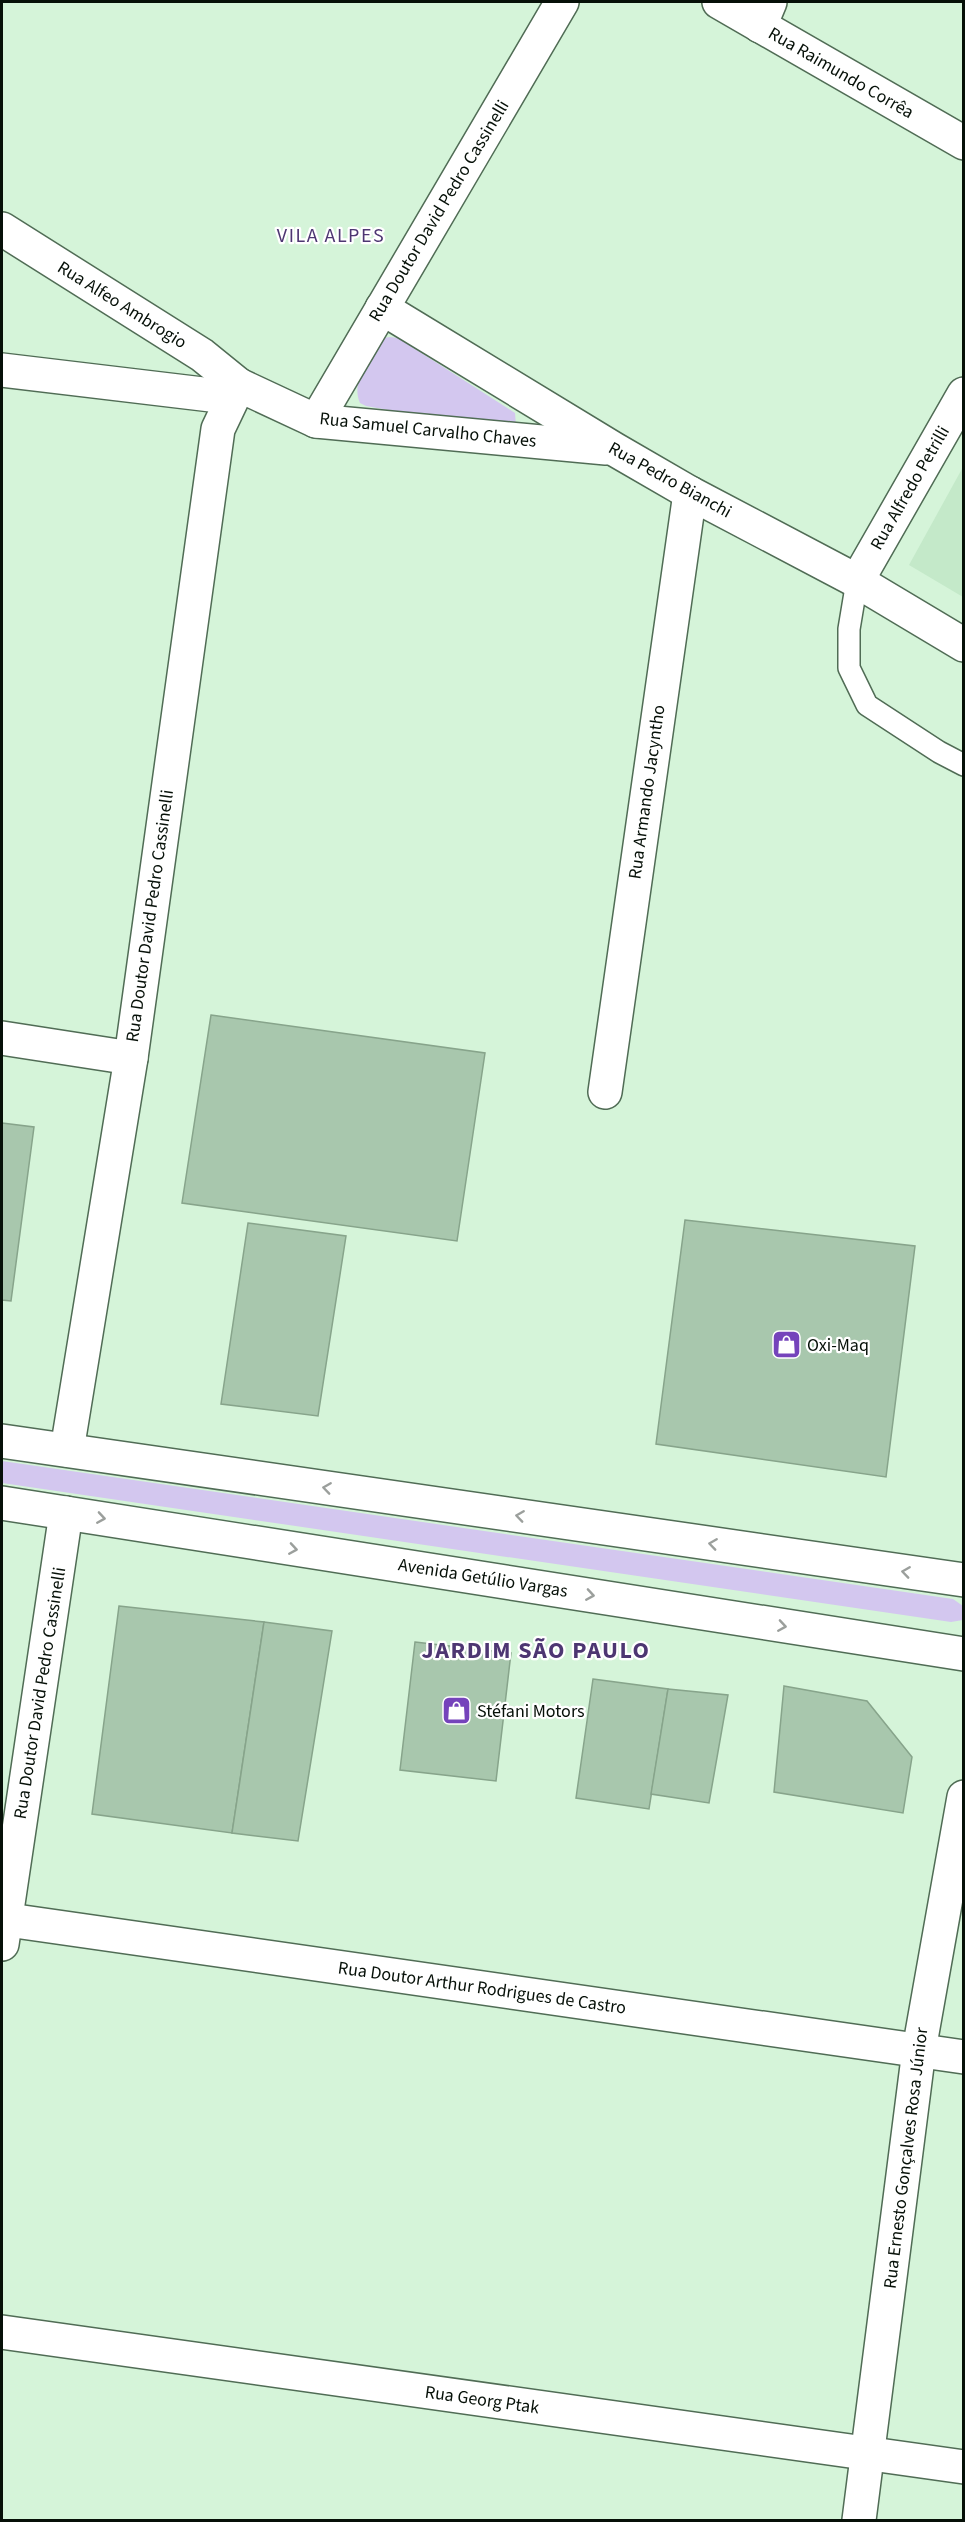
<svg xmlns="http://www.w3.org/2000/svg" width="965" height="2522" font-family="'Source Sans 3',sans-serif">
<rect width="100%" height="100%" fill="#d5f4d9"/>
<!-- built -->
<path fill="#c4e9c9" d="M963 467V597L909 565Z"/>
<!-- green -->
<g fill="#d3c7ef">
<path d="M390 337 398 338 515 413 516 426 506 431 366 406 360 403C350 380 371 357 383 338Z"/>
<path d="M2 1461 953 1599 963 1606V1620L951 1622 2 1483Z"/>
</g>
<!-- building -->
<g fill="#a8c7ad" stroke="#87a48b" stroke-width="1.5">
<path d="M211 1015 485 1053 457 1241 182 1203Z"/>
<path d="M2 1123 34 1127 11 1301 2 1300Z"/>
<path d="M685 1220 915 1246 886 1477 656 1444Z"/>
<path d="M248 1223 346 1236 318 1416 221 1404Z"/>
<path d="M119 1606 264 1622 232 1833 92 1814Z"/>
<path d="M264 1622 332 1631 298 1841 232 1833Z"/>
<path d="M415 1642 511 1653 496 1781 400 1770Z"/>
<path d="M593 1679 668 1689 649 1809 576 1798Z"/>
<path d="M784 1686 867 1701 912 1757 903 1813 774 1792Z"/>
<path d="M668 1689 728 1695 709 1803 651 1794Z"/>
</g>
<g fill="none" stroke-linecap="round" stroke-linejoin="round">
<defs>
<path id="service" d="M857 581 849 629V668L867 705 939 752 964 765"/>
<g id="minor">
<path d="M760 26 770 2"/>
<path d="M2 229 202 355 239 385 218 429 131 1058 67 1450"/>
<path d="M382 308 614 449 690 493 857 581 964 645"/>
<path d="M2 370 211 395 239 385 316 421 606 448"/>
<path d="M316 421 562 2"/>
<path d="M857 581 964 394"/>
<path d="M2 1038 131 1058"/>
<path d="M605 1092 690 493"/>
<path d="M2 1919 964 2057"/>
<path d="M2 1944 66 1513"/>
<path d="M2 2332 964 2467"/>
<path d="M859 2520 919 2050 964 1797"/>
</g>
<path id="secondary" d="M719 2 964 143"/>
<g id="primary">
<path d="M2 1441 964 1580"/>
<path d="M2 1503 964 1654"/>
</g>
</defs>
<!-- service casing -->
<use href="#service" stroke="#506c55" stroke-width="24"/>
<!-- minor casing -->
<use href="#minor" stroke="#506c55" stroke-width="36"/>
<!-- secondary casing -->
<use href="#secondary" stroke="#506c55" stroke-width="36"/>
<!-- primary casing -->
<use href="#primary" stroke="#506c55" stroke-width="36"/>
<!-- service -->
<use href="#service" stroke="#fff" stroke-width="21"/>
<!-- minor -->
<use href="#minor" stroke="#fff" stroke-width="33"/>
<!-- secondary -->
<use href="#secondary" stroke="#fff" stroke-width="33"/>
<!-- primary -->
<use href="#primary" stroke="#fff" stroke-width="33"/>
</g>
<!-- one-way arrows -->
<defs><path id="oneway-chevron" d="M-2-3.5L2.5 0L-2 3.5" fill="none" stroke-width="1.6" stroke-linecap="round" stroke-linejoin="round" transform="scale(1.5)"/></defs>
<g stroke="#9b9f9c">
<use href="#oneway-chevron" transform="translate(327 1488) rotate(-172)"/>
<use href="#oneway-chevron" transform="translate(520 1516) rotate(-172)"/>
<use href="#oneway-chevron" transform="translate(101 1518) rotate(9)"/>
<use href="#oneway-chevron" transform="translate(713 1544) rotate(-172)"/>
<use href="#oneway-chevron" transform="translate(293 1549) rotate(9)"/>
<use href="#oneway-chevron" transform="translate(906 1572) rotate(-172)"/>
<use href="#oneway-chevron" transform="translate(590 1595) rotate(9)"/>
<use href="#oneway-chevron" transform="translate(782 1626) rotate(9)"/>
</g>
<!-- icons -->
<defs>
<symbol id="shop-square" viewBox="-11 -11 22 22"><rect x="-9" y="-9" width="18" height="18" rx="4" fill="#7543bb" stroke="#fff"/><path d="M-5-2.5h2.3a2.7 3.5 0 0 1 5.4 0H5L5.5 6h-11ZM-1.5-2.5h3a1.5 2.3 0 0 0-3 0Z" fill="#fff"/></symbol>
</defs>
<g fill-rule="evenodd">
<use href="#shop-square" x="770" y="1328" width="33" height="33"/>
<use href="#shop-square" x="440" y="1694" width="33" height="33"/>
</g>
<g text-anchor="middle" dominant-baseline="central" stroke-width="4.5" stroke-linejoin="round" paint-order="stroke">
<!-- street labels -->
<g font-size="18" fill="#061008" stroke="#fff">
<text transform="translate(841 73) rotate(30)">Rua Raimundo Corrêa</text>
<text transform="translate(439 211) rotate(-59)">Rua Doutor David Pedro Cassinelli</text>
<text transform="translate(122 305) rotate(32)">Rua Alfeo Ambrogio</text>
<text transform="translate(428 430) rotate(6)">Rua Samuel Carvalho Chaves</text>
<text transform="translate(670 480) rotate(29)">Rua Pedro Bianchi</text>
<text transform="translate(910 488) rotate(-60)">Rua Alfredo Petrilli</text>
<text transform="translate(647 792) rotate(-82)">Rua Armando Jacyntho</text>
<text transform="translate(150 916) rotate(-82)">Rua Doutor David Pedro Cassinelli</text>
<text transform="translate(483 1578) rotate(9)">Avenida Getúlio Vargas</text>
<text transform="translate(40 1693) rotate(-81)">Rua Doutor David Pedro Cassinelli</text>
<text transform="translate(482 1988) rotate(8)">Rua Doutor Arthur Rodrigues de Castro</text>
<text transform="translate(906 2158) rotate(-83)">Rua Ernesto Gonçalves Rosa Júnior</text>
<text transform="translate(482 2400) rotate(8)">Rua Georg Ptak</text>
</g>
<!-- poi labels -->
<g font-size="18" fill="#061008" stroke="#fff" text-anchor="start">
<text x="807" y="1345">Oxi-Maq</text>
<text x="477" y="1711">Stéfani Motors</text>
</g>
<!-- neighbourhood labels -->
<g font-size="20" letter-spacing="1.5" fill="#4d3672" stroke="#fff">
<text x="331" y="236">VILA ALPES</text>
</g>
<!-- district labels -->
<g font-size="24" font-weight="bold" letter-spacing="1.5" fill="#4d3672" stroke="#fff">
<text x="536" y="1650">JARDIM SÃO PAULO</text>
</g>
</g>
<!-- border -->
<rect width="965" height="2522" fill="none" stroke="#061008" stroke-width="6"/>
</svg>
